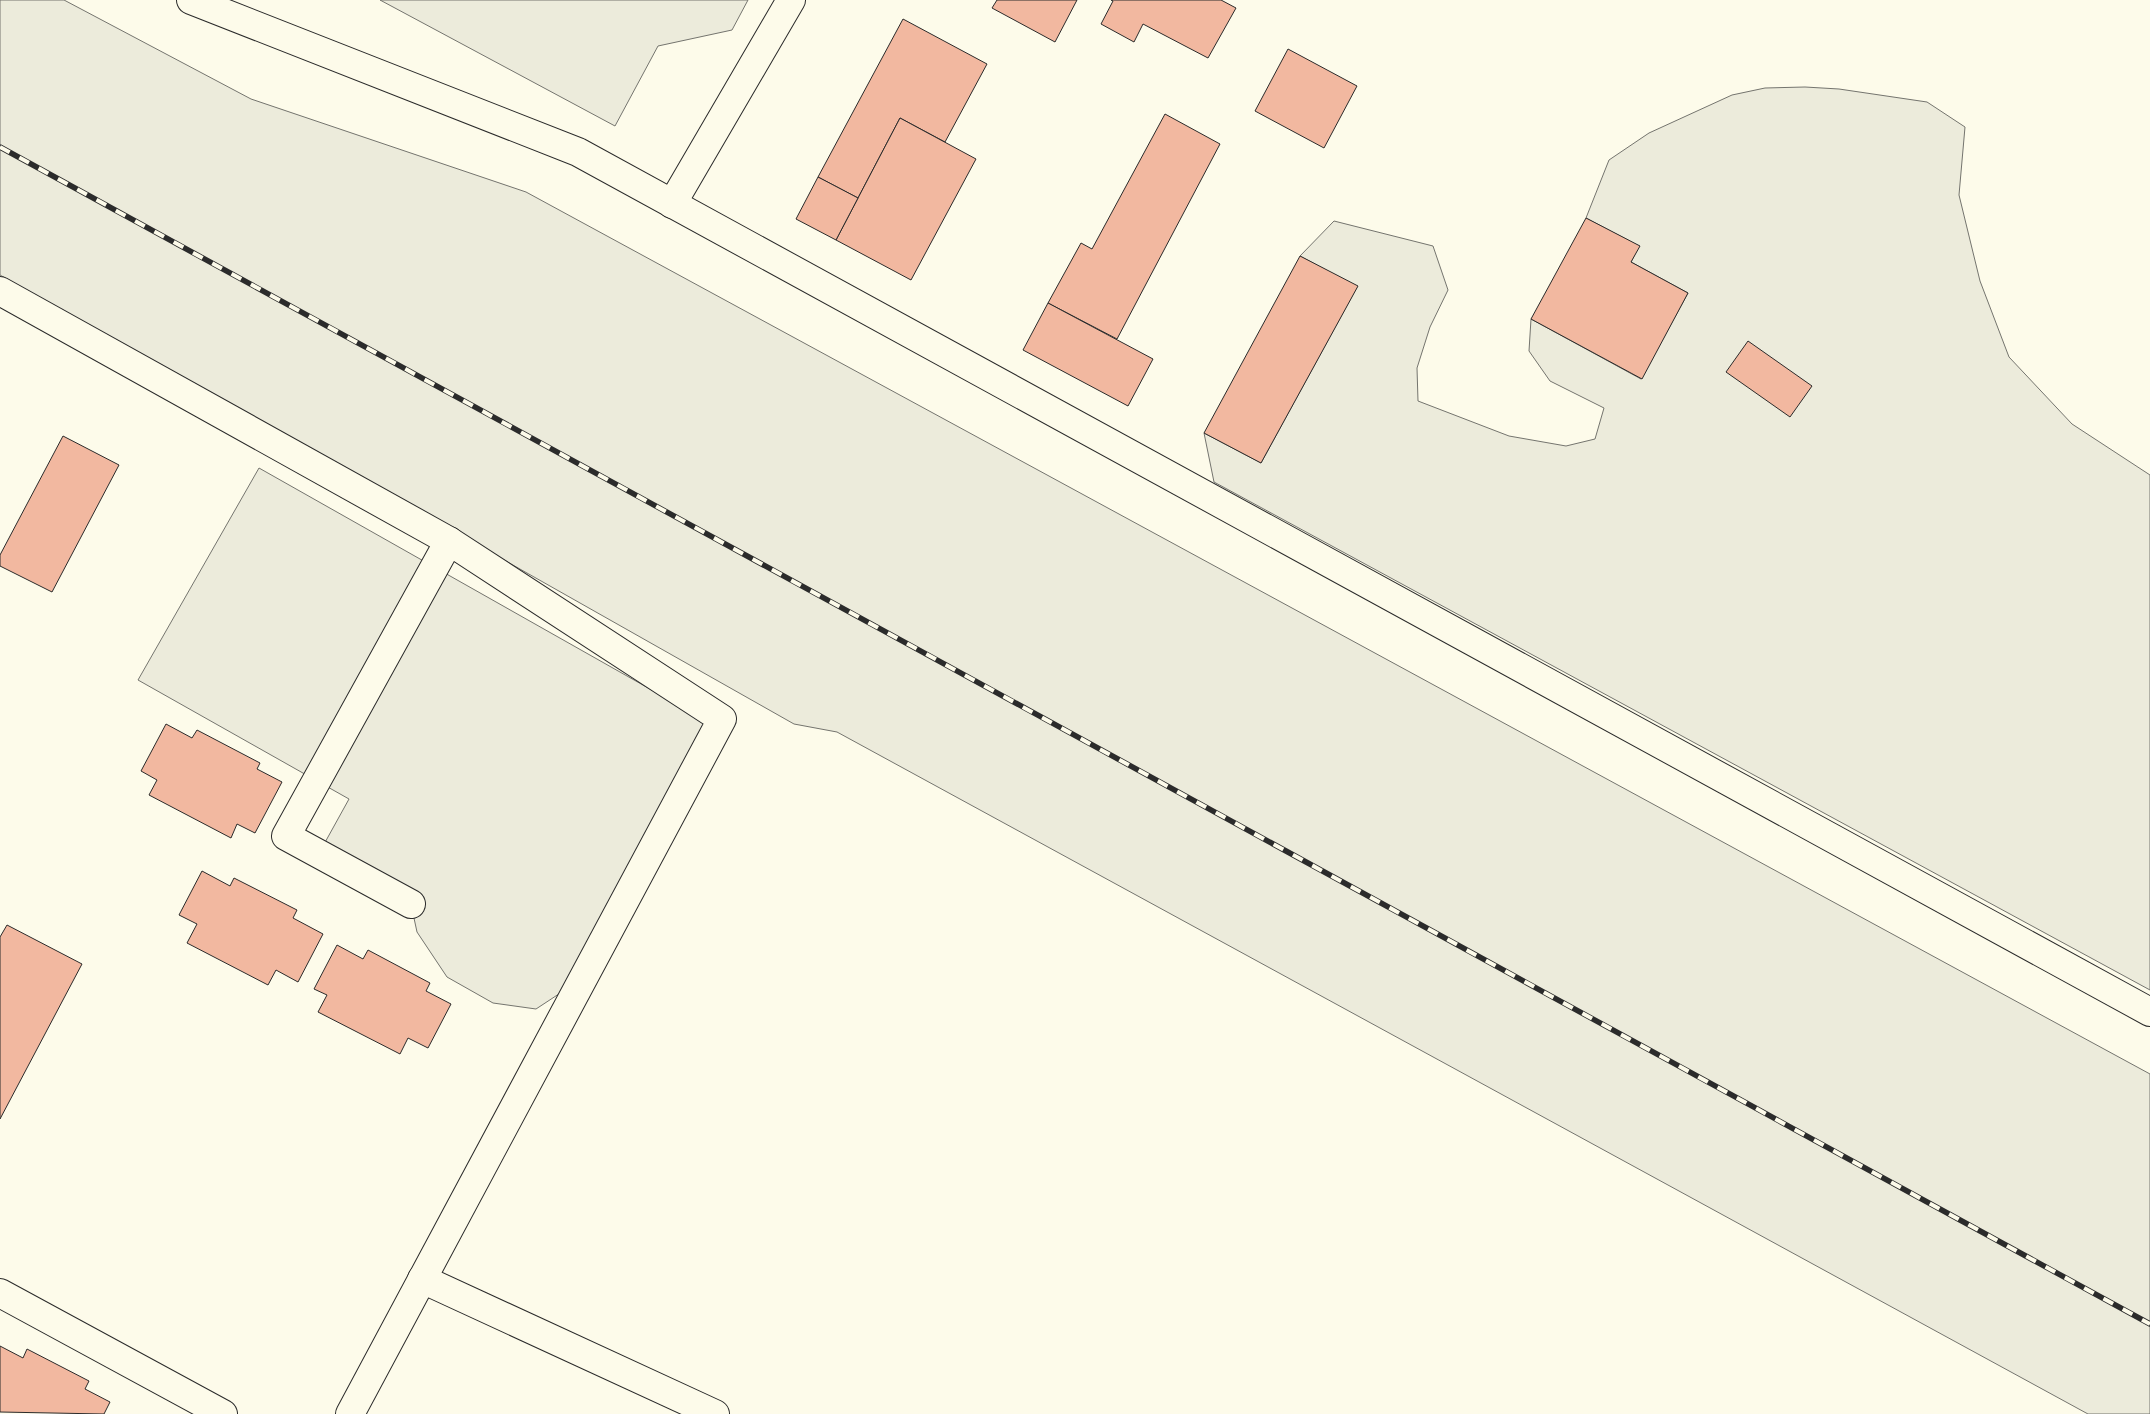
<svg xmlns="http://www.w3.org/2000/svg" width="2150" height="1414" font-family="'Alegreya Sans',sans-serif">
<rect width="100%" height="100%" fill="#fdfbea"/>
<!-- green -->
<g fill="#ecebdb" stroke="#74746e">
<path d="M0 0H64L251 99 526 192 2150 1074V1414H2088L837 732 794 724 0 275Z"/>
<path d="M380 0H748L732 30 658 46 615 126Z"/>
<path d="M1805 87 1839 89 1927 102 1965 127 1959 195 1980 281 2009 357 2072 424 2150 475V990L1214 482 1204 433 1261 463 1357 287 1300 256 1334 221 1433 246 1448 290 1430 327 1417 368 1418 401 1509 436 1566 446 1595 439 1604 408 1550 381 1529 351 1531 319 1641 379 1688 293 1631 262 1639 246 1586 218 1609 160 1649 133 1732 95 1765 88Z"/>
<path d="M259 468 719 728 571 986 536 1009 493 1003 447 977 417 932 409 895 323 846 349 799 138 680Z"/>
</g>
<!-- building -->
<g fill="#f2b8a0" stroke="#2b2b2b">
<path d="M997 0H1077L1055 42 992 8Z"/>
<path d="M1111 0H1221L1236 8 1208 58 1143 24 1134 42 1101 24 1113 1Z"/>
<path d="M903 19 987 64 945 142 900 118 858 198 818 177Z"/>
<path d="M1288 49 1357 86 1324 148 1255 111Z"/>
<path d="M1165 114 1220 144 1117 339 1048 303 1081 243 1092 249Z"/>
<path d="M900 118 976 159 911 280 836 240Z"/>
<path d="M818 177 858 198 836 240 796 219Z"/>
<path d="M1586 218 1640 246 1631 262 1688 293 1642 379 1531 319Z"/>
<path d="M1300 256 1358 286 1261 463 1204 433Z"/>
<path d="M1048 303 1153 359 1128 406 1023 350Z"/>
<path d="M1748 341 1812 386 1790 417 1726 372Z"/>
<path d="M63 436 119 465 52 592 0 566V555Z"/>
<path d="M166 724 192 738 197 730 260 763 257 769 282 782 255 833 237 824 231 838 149 795 157 780 141 771Z"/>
<path d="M202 871 230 886 234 878 297 910 293 918 323 934 298 982 276 970 268 985 187 943 197 924 179 915Z"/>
<path d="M7 925 82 964 0 1119V937Z"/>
<path d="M337 945 363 959 368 950 430 983 426 991 451 1004 428 1048 408 1038 400 1054 318 1012 327 995 314 989Z"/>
<path d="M0 1346 23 1358 27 1349 89 1381 85 1389 110 1402 104 1414 0 1412Z"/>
</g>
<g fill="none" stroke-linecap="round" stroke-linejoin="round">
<defs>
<g id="minor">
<path d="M191 0 578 152 2150 1012"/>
<path d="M672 204 791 0"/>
<path d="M0 291 449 541 722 719 350 1414"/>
<path d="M411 904 286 836 449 541"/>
<path d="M422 1279 715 1414"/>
<path d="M0 1293 223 1414"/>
</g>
</defs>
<!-- minor casing -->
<use href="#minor" stroke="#2b2b2b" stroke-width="30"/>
<!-- minor -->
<use href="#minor" stroke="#fdfbea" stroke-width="28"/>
<defs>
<path id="rail" d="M0 147 2150 1324"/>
</defs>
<!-- rail casing -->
<use href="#rail" stroke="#2b2b2b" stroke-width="5.5"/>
<!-- rail -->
<use href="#rail" stroke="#fdfbea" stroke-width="4" stroke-dasharray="11" stroke-linecap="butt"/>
</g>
</svg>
